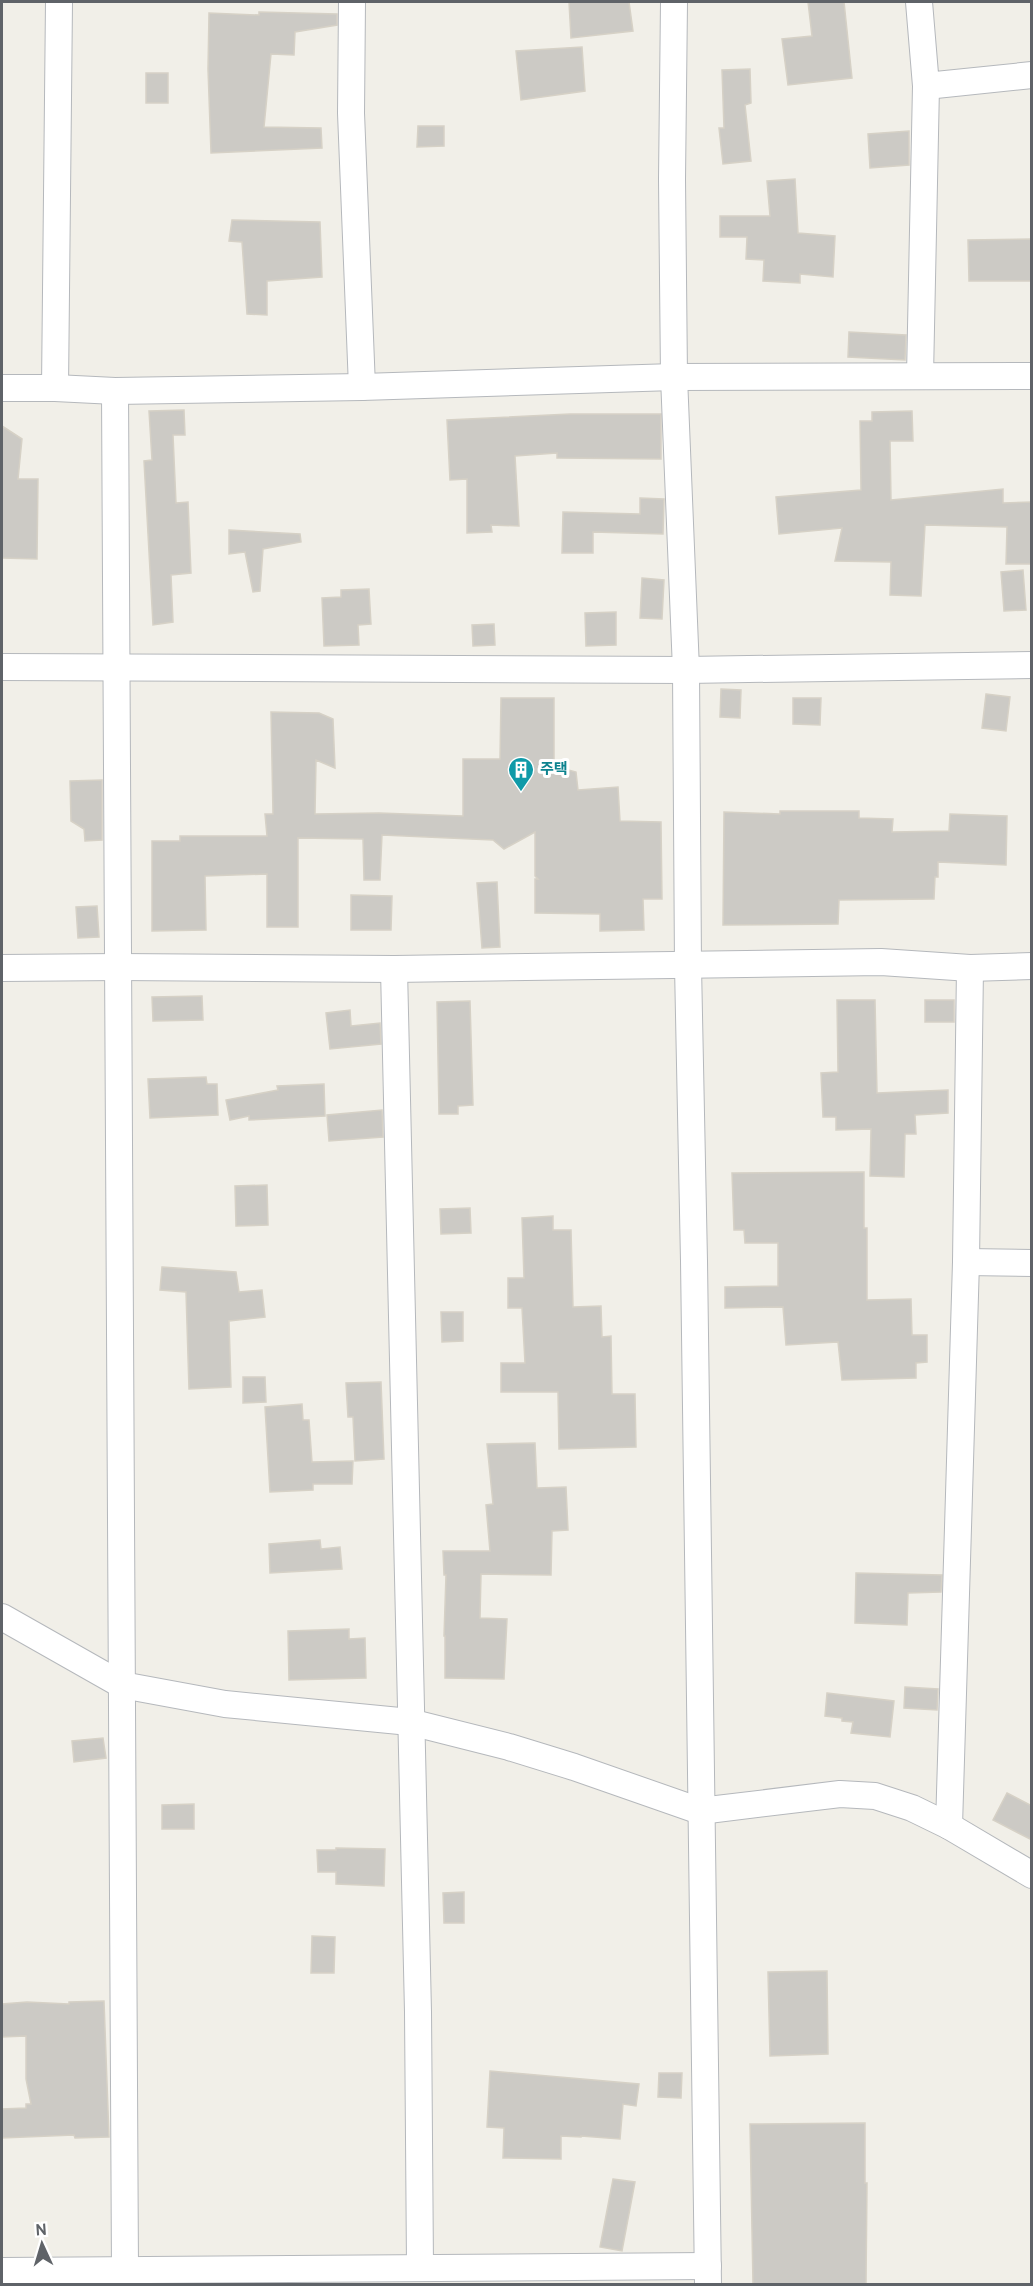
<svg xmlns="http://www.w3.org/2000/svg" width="1033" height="2286" font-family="Overpass,'Noto Sans KR',sans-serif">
<rect width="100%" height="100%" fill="#f1efe8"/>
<!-- building -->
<g fill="#cccac5" stroke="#d6d1c6" stroke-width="1.5">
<path d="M569 2H629L633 31 571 38Z"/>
<path d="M808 2H844L852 78 788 85 782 39 812 36Z"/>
<path d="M259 12 337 14V25L295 32 294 55 271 54 264 127 321 128 322 148 211 153 208 69 209 13 259 15Z"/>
<path d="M582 47 585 91 521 100 516 51Z"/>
<path d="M750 69 751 103 745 105 751 161 723 164 719 128H724L722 70Z"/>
<rect x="146" y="73" width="22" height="30"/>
<path d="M418 126H444V146L417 147Z"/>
<path d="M909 131V165L870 168 868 134Z"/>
<path d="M795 179 798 233 835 236 833 277 800 274V283L763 281 764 260 746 259 747 237H720V216H770L767 181Z"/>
<path d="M232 220 320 222 322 277 267 281V315L247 314 242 242 229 241Z"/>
<path d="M1032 239V281H969L968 240Z"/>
<path d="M849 332 906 335 905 360 848 357Z"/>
<path d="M184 410 185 435H173L176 503 188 502 191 573 171 575 173 622 153 625 144 461 152 460 149 411Z"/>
<path d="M912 411 913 441H890L891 500 1003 489V503L1032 502V564H1006L1007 527 925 525 921 596 890 595 891 562 835 561 842 528 779 534 776 497 861 490 860 421H872V412Z"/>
<path d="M570 414H661V459L557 458V453L515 456 519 526 491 525 492 532 467 533V479L450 480 447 420Z"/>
<path d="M2 426 22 439 18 479H38L37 559 2 558Z"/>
<path d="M640 498 664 499 663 534 593 532V553H562L563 512 640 514Z"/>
<path d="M229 530 300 534 301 542 263 549 260 591 253 592 245 552 229 554Z"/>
<path d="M1023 570 1026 610 1004 611 1001 572Z"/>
<path d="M642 578 664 580 662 619 640 618Z"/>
<path d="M369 589 371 624 358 625 359 645 324 646 322 598 341 597V590Z"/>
<path d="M616 612V645L586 646 585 613Z"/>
<path d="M494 624 495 645 473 646 472 625Z"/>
<path d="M721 689 741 690 740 718 720 717Z"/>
<path d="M986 694 1010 697 1006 731 982 728Z"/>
<path d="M501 698H554V766L576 772 578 790 618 787 620 821 661 822 662 899H643L644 930 600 931V914L535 913V879H538L535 876V832L504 849 493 840 382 835 380 880H364L363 839 298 838V927H267V874L205 876 206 930 152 931V841H180V836H267L265 814H273L271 712 319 713 333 719 335 768 316 760 315 814 379 813 463 816V759H500Z"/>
<path d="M793 698H821L820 725 793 724Z"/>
<path d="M102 780V840L85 841 84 829 71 821 70 781Z"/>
<path d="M780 811H859V818L893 819 892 832 949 831 950 814 1007 816 1006 865 938 862V877H935L934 899 839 900 838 924 723 925 724 812 780 814Z"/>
<path d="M497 882 500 947 482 948 477 883Z"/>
<path d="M351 895 392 896 391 930H351Z"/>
<path d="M97 906 99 937 78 938 76 907Z"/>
<path d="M202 996 203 1020 153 1021 152 997Z"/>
<path d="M837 1000H875L877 1093 948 1090V1113L915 1115 916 1134H905L904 1177 870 1176 871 1129 836 1130V1117H823L821 1073 838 1072Z"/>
<rect x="925" y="1000" width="29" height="22"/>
<path d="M470 1001 473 1105 458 1106V1114H439L437 1002Z"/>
<path d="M350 1010 351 1026 380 1023 381 1044 330 1049 326 1013Z"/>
<path d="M206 1077 207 1084H217L218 1115 150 1118 148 1079Z"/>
<path d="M324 1084 325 1116 249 1120V1116L230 1120 226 1100 278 1090 277 1086Z"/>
<path d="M382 1110 383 1137 329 1141 327 1115Z"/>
<path d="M864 1172V1228H867V1300L911 1299 912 1335H927V1362L916 1363V1378L842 1380 838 1342 786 1345 783 1307 725 1308V1287L778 1286V1243H745L744 1230H734L732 1173Z"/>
<path d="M267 1185 268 1225 236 1226 235 1186Z"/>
<path d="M470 1208 471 1233 441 1234 440 1209Z"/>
<path d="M553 1216V1230H571L573 1307 601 1306 602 1337 611 1336 612 1394H635L636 1447 559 1449 558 1392H501V1363H525L522 1308H508V1278H524L522 1218Z"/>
<path d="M162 1267 236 1272 239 1292 262 1290 265 1317 229 1321 231 1387 189 1389 186 1292 160 1290Z"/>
<path d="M441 1312H463V1341L442 1342Z"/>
<path d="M243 1377H265L266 1402 243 1403Z"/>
<path d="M381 1382 384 1459 355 1461 353 1417H348L346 1383Z"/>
<path d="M302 1404 303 1420H309L312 1462 353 1461 352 1484H313V1490L270 1492 265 1407Z"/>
<path d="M535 1443 537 1488 566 1487 568 1530 552 1531 551 1575 481 1574 480 1618 507 1619 504 1679 445 1678V1636H444L446 1575H444L443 1551H490L486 1505 493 1504 487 1444Z"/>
<path d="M320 1540 321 1549 340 1547 342 1569 270 1573 269 1544Z"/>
<path d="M856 1573 942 1575 941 1592 908 1593 907 1625 855 1623Z"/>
<path d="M349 1629V1639L365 1638 366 1678 289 1680 288 1631Z"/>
<path d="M905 1687 938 1689 937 1710 904 1708Z"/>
<path d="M827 1693 894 1701 890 1737 851 1733 853 1722 842 1721V1718L825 1716Z"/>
<path d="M103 1738 106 1758 74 1762 72 1741Z"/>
<path d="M1007 1793 1032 1806V1840L993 1820Z"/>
<path d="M194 1804V1829H162V1805Z"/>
<path d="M336 1848 385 1849 384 1886 336 1884V1872H318L317 1850H336Z"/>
<path d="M464 1892V1923H444L443 1893Z"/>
<path d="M312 1936 335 1937 334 1973H311Z"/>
<path d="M827 1971 828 2054 770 2056 768 1972Z"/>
<path d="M104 2001 109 2137 75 2138 74 2135 2 2138V2109L26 2108V2104H31L26 2079V2036L2 2037V2004L27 2002 69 2004V2002Z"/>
<path d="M490 2071 639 2084 636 2106 623 2104 620 2139 581 2136V2137L561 2136V2159L503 2158 504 2128 487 2127Z"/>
<path d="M659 2073H682L681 2098 658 2097Z"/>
<path d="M865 2123V2183H867L866 2284H753L750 2124Z"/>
<path d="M613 2179 635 2182 622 2251 600 2247Z"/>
</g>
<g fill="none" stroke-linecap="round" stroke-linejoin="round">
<defs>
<g id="street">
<path d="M352 2 351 113 362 387"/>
<path d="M674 2 672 179 674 377 686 670 688 966 694 1261 708 2284"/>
<path d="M919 2 926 86 1032 75"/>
<path d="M920 376 926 86"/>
<path d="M2 388H55L115 391 362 387 674 377 1032 376"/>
<path d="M55 388 59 2"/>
<path d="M115 391 125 2271"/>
<path d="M2 667 686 670 1032 665"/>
<path d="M2 968 119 967 394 969 881 962 970 968 1032 966"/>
<path d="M394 969 418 2012 420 2266"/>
<path d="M966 1262 1032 1263"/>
<path d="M2 1617 122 1685 225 1704 410 1722 509 1747 574 1767 700 1811 840 1794 875 1796 912 1808 949 1826 1032 1875"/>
<path d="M949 1826 966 1262 970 968"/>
<path d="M2 2271 708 2266"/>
</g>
</defs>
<!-- street casing -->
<use href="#street" stroke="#b5b8bc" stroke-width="28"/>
<!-- street -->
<use href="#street" stroke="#fff" stroke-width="26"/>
</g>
<!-- icons -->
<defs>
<symbol id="building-pin" viewBox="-11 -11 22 30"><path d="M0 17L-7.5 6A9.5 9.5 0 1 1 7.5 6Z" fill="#0f9aa8" stroke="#fff"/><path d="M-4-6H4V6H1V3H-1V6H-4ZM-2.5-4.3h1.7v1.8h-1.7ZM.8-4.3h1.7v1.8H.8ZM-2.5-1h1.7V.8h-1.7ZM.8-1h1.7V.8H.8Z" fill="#fff"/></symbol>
</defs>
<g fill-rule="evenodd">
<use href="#building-pin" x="506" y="755" width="30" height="40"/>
</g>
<g text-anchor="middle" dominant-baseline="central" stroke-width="6" stroke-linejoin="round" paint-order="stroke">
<!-- culture labels -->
<g font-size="15" font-weight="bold" fill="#0d838f" stroke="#fff" text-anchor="start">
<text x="540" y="770">주택</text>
</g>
</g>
<!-- border -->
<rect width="1033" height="2286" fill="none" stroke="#5f6368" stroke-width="6"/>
<!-- north arrow -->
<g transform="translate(42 2244) rotate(356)" stroke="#ffffff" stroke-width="4.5" paint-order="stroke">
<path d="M0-4.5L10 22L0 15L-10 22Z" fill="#5f6368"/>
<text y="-9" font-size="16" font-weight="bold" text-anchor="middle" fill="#5f6368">N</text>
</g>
</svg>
